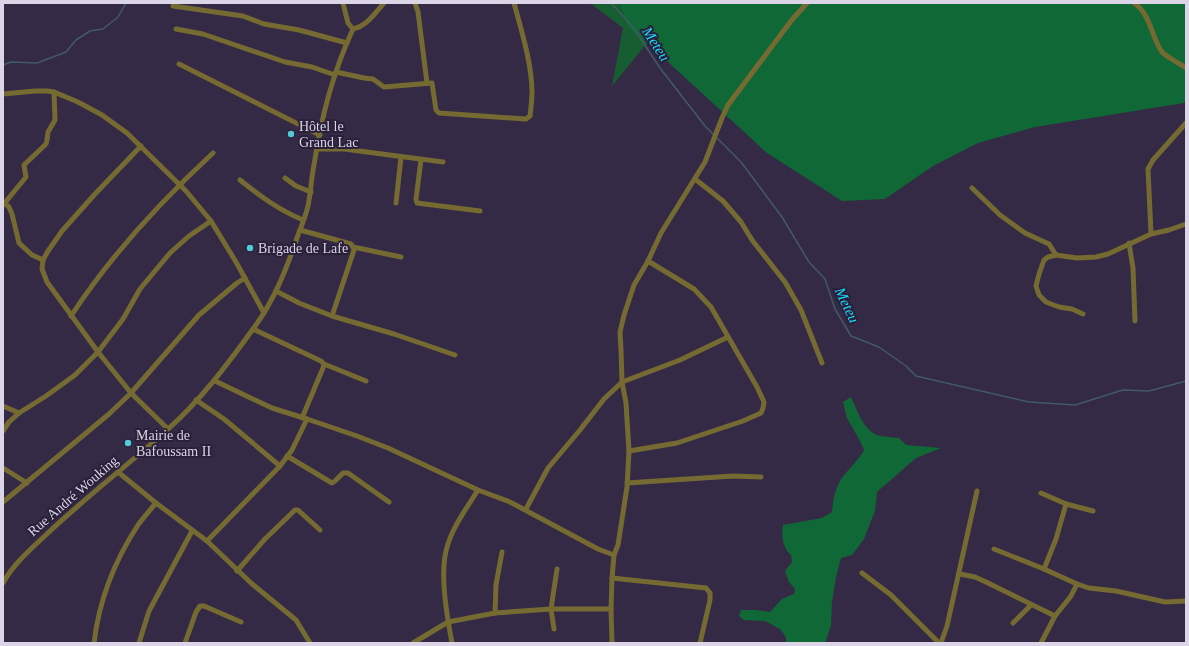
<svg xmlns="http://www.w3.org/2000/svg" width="1189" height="646" font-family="'Times New Roman',serif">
<rect width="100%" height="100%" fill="#342a45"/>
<!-- green -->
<path fill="#165e32" d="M590 3H617L621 5 627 27 647 43 612 86 623 28Z"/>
<!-- forest -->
<g fill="#106836">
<path d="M617 3H1186V99L1184 103 1035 127 978 143 933 166 885 199 842 201 767 153 655 50 627 27 621 5Z"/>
<path d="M851 397C857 410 864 432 880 436 886 437 893 437 899 438L906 445 941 448 916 458 877 492 875 511 864 539 852 555 841 558 836 577 832 602 831 626 825 643H786V637L780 629 765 621 744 620 739 616 741 610H756L770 612 782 599 794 594 795 589 789 582 785 571 792 562 791 555C783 549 781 535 783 525L822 518 832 512C833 500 835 488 842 478 849 468 858 461 864 450L860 441 847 418 843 402Z"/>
</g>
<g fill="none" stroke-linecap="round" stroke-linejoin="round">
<!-- stream -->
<g stroke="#425a65" stroke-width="1.5">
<path d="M611 3 633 27 660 68 705 126 714 135"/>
<path d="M3 65 11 62 37 63 66 52 76 40 90 31 103 29 118 17 126 3"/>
<path d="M717 138 741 162 782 217 809 262 825 279 835 309 851 336 879 347 906 366 916 376 1029 402 1075 405 1123 390 1149 391 1186 381"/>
</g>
<!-- minor -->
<g stroke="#756a31" stroke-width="5">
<path d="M343 3 348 23 353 29"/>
<path d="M415 3 418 12 427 83"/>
<path d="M1134 3C1151 14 1151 37 1162 52 1168 58 1179 63 1186 68"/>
<path d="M173 6 243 16 264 24 299 30 347 43"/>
<path d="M176 29 203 34 285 62 312 67 335 75"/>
<path d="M353 29C367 26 375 13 384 3"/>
<path d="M179 64 320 135"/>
<path d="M336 72 364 78 373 79 384 87 432 83 436 110 439 113 526 119 530 116C531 108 532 100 532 92 532 64 521 29 514 3"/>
<path d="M3 94 35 91H47L54 92 78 102 102 115 127 133 186 191 211 221 236 262 264 313"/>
<path d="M141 146 95 194 62 231 48 251 43 260 42 269 47 282 98 352 131 393 168 429"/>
<path d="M317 149H344L443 162"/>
<path d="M421 160 416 199 417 203 480 211"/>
<path d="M285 178 296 186 311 192"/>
<path d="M695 179 723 201 741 222 752 240 785 282 801 310 822 363"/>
<path d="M240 180C260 196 279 210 303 220"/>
<path d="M972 188 1000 215 1025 233 1049 244 1056 255"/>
<path d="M3 202 9 207 12 214 19 243 32 255 43 260"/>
<path d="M396 203 401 157"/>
<path d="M3 205 26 177 24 165 46 144 47 140 48 132 55 120 54 92"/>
<path d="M300 230 351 244 353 247 401 257"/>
<path d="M1151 234 1148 169 1153 160 1186 123"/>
<path d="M1129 243 1133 268 1135 321"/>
<path d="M276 291 299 303 332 316 394 334 455 355"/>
<path d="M1083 314 1072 309 1059 307 1046 302 1039 295 1036 286 1039 274 1044 260 1048 257 1056 255 1077 258 1096 257 1108 254 1151 234 1169 230 1186 224"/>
<path d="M71 316C111 255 160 202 213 153"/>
<path d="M332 316 354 250 353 247"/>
<path d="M253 329 321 361 324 364 323 368 302 418"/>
<path d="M324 364 366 381"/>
<path d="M196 400 224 419 280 466"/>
<path d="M3 406 19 413"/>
<path d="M307 419 357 436 388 448 478 490 510 502 598 549 614 555"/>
<path d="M3 431 9 422 19 413 46 396 75 375 98 352 123 319 140 289 170 253 189 236 211 221"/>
<path d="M629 451 677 443 743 421 761 413 763 408 764 402 757 387 711 307 694 289 648 261"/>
<path d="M287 456 332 483 335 481 343 473H348L389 502"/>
<path d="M3 468 27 483"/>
<path d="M118 472 156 503 207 541 251 583 296 620 310 643"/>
<path d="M627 483 733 476 761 477"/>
<path d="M1041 493 1066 504 1093 511"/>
<path d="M3 502 109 414 131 393 199 315 237 283 245 278"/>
<path d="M526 509 548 468 580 430 604 399 622 382 680 360 728 337"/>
<path d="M207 541 280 466 292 450 307 419 272 408 215 381"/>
<path d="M994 549 1044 569 1077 584 1089 588 1116 591 1165 602 1186 601"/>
<path d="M1044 569 1056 539 1066 504"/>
<path d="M237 571 265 539 295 510H298L320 530"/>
<path d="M862 573 891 595 939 643"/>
<path d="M960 574 975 577 986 582 1055 616"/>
<path d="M612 578 706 588 710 593V600L700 643"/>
<path d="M3 583C14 563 32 548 48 533 86 497 128 465 167 430 200 401 227 365 253 329 274 301 287 268 298 235 302 225 306 215 308 206 311 192 311 179 314 165 321 118 333 72 353 29"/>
<path d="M495 613 496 585 502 552"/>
<path d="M1013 623 1031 605"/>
<path d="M554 629 551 609 557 569"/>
<path d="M94 643C99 601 115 560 138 525 144 517 150 510 156 503"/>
<path d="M139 643 149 611 192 531"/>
<path d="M185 643 196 612 200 606H204L241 622"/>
<path d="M413 643 448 622 495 613 551 609H611"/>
<path d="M452 643C447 616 440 577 446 551 451 529 466 509 478 490"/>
<path d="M612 643 611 609 612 578 614 555 618 545 627 487 629 451 626 403 622 382 621 349 620 332 624 315 634 285 648 261 661 233 705 162 722 118 728 105 791 21 807 3"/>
<path d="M941 643 947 626 977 491"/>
<path d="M1041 643 1055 616 1071 596 1077 584"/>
</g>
</g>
<!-- markers -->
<g fill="#52cbd8" stroke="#2a203a" stroke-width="1.5">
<circle cx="291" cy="134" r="4"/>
<circle cx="250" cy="248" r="4"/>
<circle cx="128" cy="443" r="4"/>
</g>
<g text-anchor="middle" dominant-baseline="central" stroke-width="4" stroke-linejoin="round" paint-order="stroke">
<!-- poi labels -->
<g font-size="14" fill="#dbd5e7" stroke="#2a203a" text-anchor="start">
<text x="299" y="126">Hôtel le<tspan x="299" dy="16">Grand Lac</tspan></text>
<text x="258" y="248">Brigade de Lafe</text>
<text x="136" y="435">Mairie de<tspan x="136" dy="16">Bafoussam II</tspan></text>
</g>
<!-- street labels -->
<g font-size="14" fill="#dbd5e7" stroke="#2a203a">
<text transform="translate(73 496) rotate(-41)">Rue André Wouking</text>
</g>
<!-- water labels -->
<g font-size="15" font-style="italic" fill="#15dcfe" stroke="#2a203a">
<text transform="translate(656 44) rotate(57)">Meteu</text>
<text transform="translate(847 305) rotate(65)">Meteu</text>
</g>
</g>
<!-- border -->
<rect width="1189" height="646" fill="none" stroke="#dbd5e7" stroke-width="8"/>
</svg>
